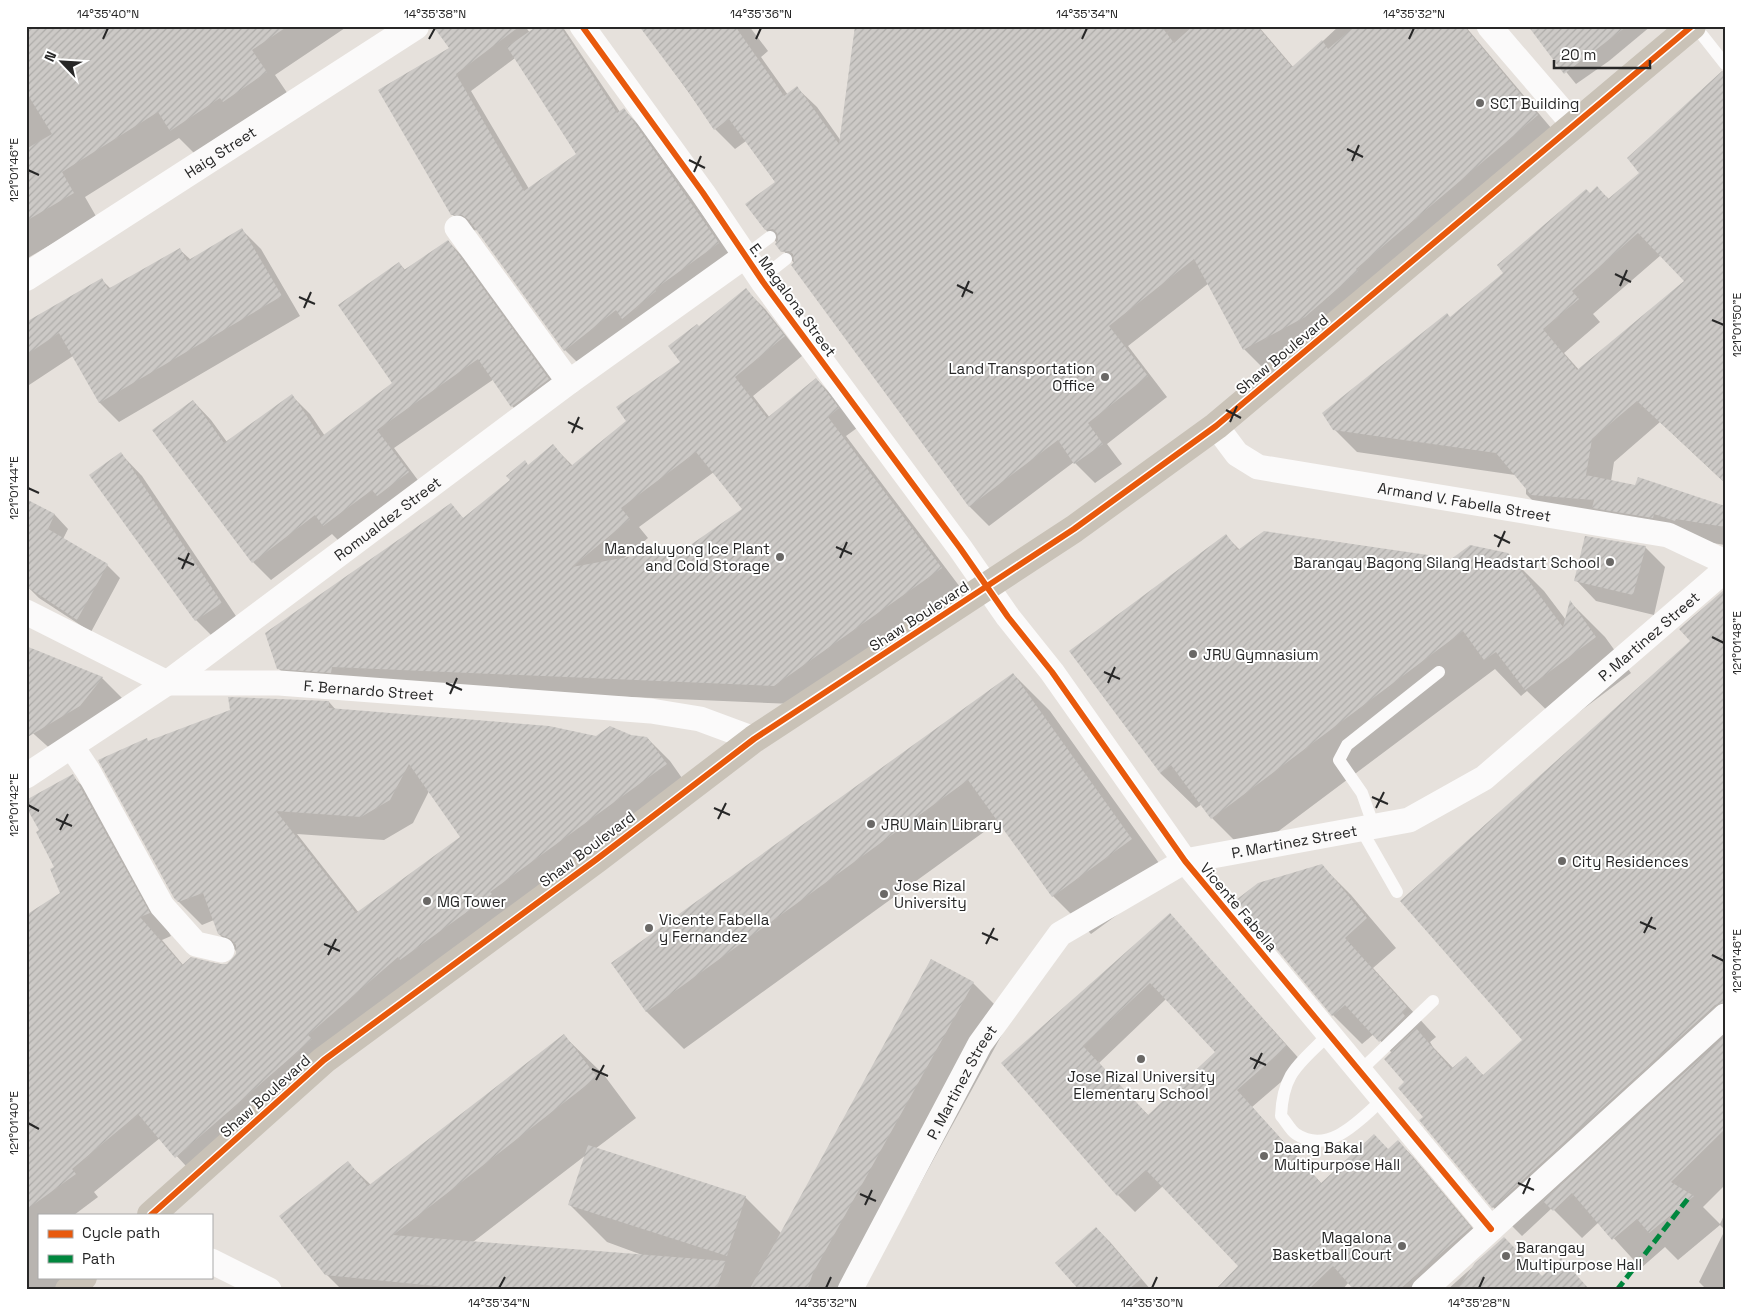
<svg xmlns="http://www.w3.org/2000/svg" width="1751" height="1316" font-family="'Space Grotesk',sans-serif">
<defs>
<pattern id="building-hatch" width="6" height="6" patternUnits="userSpaceOnUse" patternTransform="scale(1.25)"><rect width="6" height="6" fill="#ccc9c6"/><path d="M-1 1l2-2M0 6l6-6M5 7l2-2" fill="none" stroke="#afadaa"/></pattern>
</defs>
<rect width="100%" height="100%" fill="#e6e1dc"/>
<!-- shadow -->
<g fill="#0003" fill-rule="evenodd">
<path d="M26 26H348L275 75 290 97 196 155 179 138 85 197 97 218 26 259Z"/>
<path d="M488 26H525L530 33 539 26H562L620 112 623 109 639 125 735 260 581 366 565 350 478 230 469 231 452 214 379 90ZM515 58 578 154 529 189 471 91Z"/>
<path d="M661 26H749L768 51 761 57 788 95 797 88 817 107 841 141 857 26H1258L1294 68 1339 26H1465L1557 135 1264 369 1244 349 1209 283 1128 346 1167 397 1107 444 1122 464 1095 483 1074 462 989 526 970 507 793 265 794 263 766 230 776 183 746 141 735 149 715 129 648 36Z"/>
<path d="M1529 26H1651L1609 61 1576 84Z"/>
<path d="M1725 79V483L1660 422 1614 462 1611 481 1725 507V545L1548 516 1526 494V487L1515 475 1357 452 1334 429 1450 318 1505 273 1597 188 1609 199 1641 174ZM1661 255 1686 281 1580 371 1564 353 1600 322 1593 314Z"/>
<path d="M242 230 261 249 300 316 119 422 100 403 73 356 26 387V323L102 280 111 289 180 250 191 260Z"/>
<path d="M448 241 466 260 566 398 531 425 512 406 494 379 394 448 426 491 342 544 332 534 271 580 253 562 193 401 211 420 227 442 292 396 310 414 325 436 394 383 399 263 406 271Z"/>
<path d="M746 290 765 309 802 356 753 396 770 418 816 379 835 398 857 428 846 436 960 587 794 704 350 685 297 687 278 668 450 505 464 519 553 446 573 466 627 421 681 362 699 327ZM714 472 744 509 690 547 623 559 648 538 639 527Z"/>
<path d="M121 454 142 476 242 625 218 642 196 620Z"/>
<path d="M32 504 55 515 68 529 63 539 107 565 120 578 91 632 39 598 26 585Z"/>
<path d="M1226 536 1240 550 1428 556 1440 569 1507 554 1544 591 1566 620 1570 602 1605 637 1631 673 1562 725 1527 691 1521 696 1495 669 1248 854 1212 818 1202 804 1196 808 1160 773Z"/>
<path d="M1645 547 1665 567 1654 615 1596 601 1576 580Z"/>
<path d="M1725 593V1185L1703 1207 1720 1224 1725 1213V1230L1720 1225 1678 1260 1665 1247 1641 1268 1599 1222 1582 1238 1552 1208 1522 1236 1493 1207 1421 1120 1424 1117 1392 1053 1374 1034 1362 1044 1333 1015 1321 865 1351 895 1396 948 1373 968 1436 1037 1430 1042 1433 1047 1454 1069 1466 1058 1484 1076 1524 1040 1692 641Z"/>
<path d="M26 647 102 678 122 698 99 725 55 753 26 727Z"/>
<path d="M1013 674 1050 711 1169 877 1091 934 1053 896 999 821 684 1049 647 1012 613 964Z"/>
<path d="M329 702 336 710 597 737 631 736 647 738 670 761 689 788 512 915 199 1180 160 1138 94 1192 98 1197 74 1215H39V1277H68L53 1290H26V916L62 894 55 868 72 776 95 798 171 936 162 940 184 966 192 959 226 965 233 961 237 952 219 934 214 920 202 925 179 902 149 742ZM429 791 462 837 359 913 297 834 384 840 413 823Z"/>
<path d="M1170 915 1303 1063 1252 1107 1322 1184 1388 1150 1398 1141 1414 1158 1487 1245 1415 1290H1355L1349 1282 1342 1290H1240V1267L1163 1186 1135 1212 1118 1195 1002 1063ZM1166 999 1216 1052 1149 1116 1099 1063Z"/>
<path d="M973 983 1010 1020 862 1290H342L326 1274 348 1163 371 1185 564 1036 604 1075 636 1118 595 1149 745 1197 781 1233ZM586 1155 570 1205 607 1242 645 1256 473 1242Z"/>
<path d="M1096 1228 1110 1242 1151 1290H1080Z"/>
<path d="M1725 1230V1290H1707L1699 1282Z"/>
<path d="M1504 1239 1542 1278 1589 1290H1447Z"/>
</g>
<!-- building -->
<g fill="url(#building-hatch)" fill-rule="evenodd">
<path d="M26 26H288L252 50 267 72 223 102 220 98 170 131 158 112 62 172 74 193 26 221V149L52 134 26 92Z"/>
<path d="M433 26H520L456 74 524 191 576 154 507 47 537 26H560L617 113 624 108 719 243 655 289 656 291 622 319 616 310 564 351 469 220 462 215H451L378 90 449 48Z"/>
<path d="M639 26H735L784 96 797 86 839 144 855 26H1161L1174 43 1193 26H1257L1292 67 1322 40 1328 49 1355 26H1464L1538 115 1356 269 1358 271 1305 317 1243 350 1194 259 1109 326 1148 376 1088 423 1103 444 1074 464 1058 440 969 507 791 265 794 262 793 254 789 251 781 252 775 244 778 240 777 233 773 229 765 230 745 204 775 182 729 119 714 130 687 90Z"/>
<path d="M1528 26H1627L1564 74Z"/>
<path d="M1722 71 1725 72V483L1637 401 1592 439 1586 475 1635 485 1638 477 1725 506V527L1676 519 1675 521 1654 514 1653 518 1592 508 1594 500 1531 495 1496 453 1333 430 1322 413 1447 313 1450 317 1503 273 1497 265 1586 189 1590 193 1597 186 1608 199 1639 173 1627 158ZM1638 233 1684 281 1577 370 1543 329 1579 299 1572 291Z"/>
<path d="M242 228 282 296 99 403 59 333 26 355V322L102 278 108 289 180 248 187 261Z"/>
<path d="M448 240 549 379 511 407 478 359 377 430 409 472 377 496 372 490 323 526 315 515 252 563 152 430 193 400 224 443 292 394 321 437 392 383 338 305 399 262 404 270Z"/>
<path d="M746 288 785 336 735 377 767 418 816 378 839 408 828 417 942 568 774 686 332 667 331 673 277 669 265 633 451 503 463 518 510 480 506 476 525 460 528 465 553 444 571 466 626 421 616 407 680 362 668 346 697 324 699 326ZM696 452 742 509 689 546 572 567 630 519 621 508Z"/>
<path d="M121 452 222 603 195 621 89 475Z"/>
<path d="M26 499 55 514 48 529 108 564 77 620 26 586Z"/>
<path d="M1264 531 1428 555 1438 569 1470 545 1508 553 1563 627 1570 600 1596 637 1525 690 1496 652 1484 660 1463 631 1211 819 1171 765 1160 773 1069 651 1226 534 1238 550Z"/>
<path d="M1585 536 1646 546 1633 595 1574 581Z"/>
<path d="M1725 589V1002L1715 1005 1492 1208 1419 1120 1423 1117 1398 1088 1404 1082 1384 1059 1416 1028 1451 1069 1466 1056 1483 1075 1522 1040 1400 901 1690 641 1679 629Z"/>
<path d="M26 646 103 677 80 706 26 738Z"/>
<path d="M1013 673 1132 839 1052 897 968 780 646 1012 611 963Z"/>
<path d="M228 697 329 701V708L549 726 596 736 610 726 631 735 647 737 667 764 490 892 492 894 400 960 398 957 308 1035 312 1039 175 1158 138 1114 72 1169 76 1174 26 1210V915L60 893 50 869 54 867 36 832 39 830 26 807V800L73 774 150 913 140 917 182 965 191 957 219 964H227L236 954V945L231 939 218 934 203 893 178 902 174 898 98 760 147 738 148 741 230 710ZM409 764 460 837 356 913 276 811 361 817 390 800Z"/>
<path d="M1322 864 1367 918 1345 938 1407 1007 1402 1012 1405 1016 1379 1042 1345 1005 1332 1016 1236 900 1258 883Z"/>
<path d="M1170 913 1287 1046 1237 1090 1321 1183 1374 1134 1388 1149 1398 1140 1471 1227 1399 1290H1354L1333 1266 1308 1290H1215L1238 1266 1146 1170 1117 1196 1001 1063ZM1150 983 1215 1052 1148 1115 1083 1046Z"/>
<path d="M931 959 974 982 813 1273 807 1290H749Z"/>
<path d="M564 1034 597 1077 393 1235 726 1261 716 1290H475L325 1275 279 1216 348 1161 368 1186Z"/>
<path d="M1725 1036V1129L1671 1182 1694 1196 1649 1233 1637 1219 1612 1240 1572 1193 1553 1211 1543 1201Z"/>
<path d="M588 1145 746 1196 727 1256 568 1205Z"/>
<path d="M1096 1227 1141 1279 1128 1290H1079L1055 1263Z"/>
<path d="M1504 1237 1542 1276 1561 1258 1590 1290H1457L1475 1263Z"/>
</g>
<g fill="none" stroke-linecap="round" stroke-linejoin="round">
<!-- lane -->
<g stroke="#fbfafa" stroke-width="12">
<path d="M1695 26 1725 64"/>
<path d="M745 256 770 237"/>
<path d="M763 282 767 274 786 259"/>
<path d="M1374 827 1362 793 1339 760 1347 745 1439 672"/>
<path d="M1361 829 1397 892"/>
<path d="M1329 1034C1300 1064 1283 1071 1281 1116 1286 1121 1290 1130 1296 1134 1329 1156 1361 1119 1383 1099"/>
<path d="M1360 1071 1433 1001"/>
</g>
<!-- street -->
<g stroke="#fbfafa" stroke-width="25">
<path d="M582 26 703 193 763 282 960 548 1008 617 1052 672 1185 861 1491 1229"/>
<path d="M1489 26 1574 125"/>
<path d="M457 228 569 382"/>
<path id="s1" d="M1216 426 1237 454 1258 467 1668 535 1725 562"/>
<path id="s2" d="M26 612 167 683H279L651 711 700 719 754 739"/>
<path d="M72 747 88 771 162 906 196 944 222 950"/>
<path id="s3" d="M26 776 167 683 569 382 745 256"/>
<path d="M211 1261 269 1290"/>
<path id="s4" d="M850 1290 980 1044 1060 934 1185 861 1409 820 1484 778 1725 570"/>
<path d="M1424 1290 1725 1016"/>
</g>
<!-- secondary -->
<path stroke="#fbfafa" stroke-width="28" id="s5" d="M26 277 415 26"/>
<!-- primary -->
<g stroke="#c9c2b7" stroke-width="28">
<path d="M151 1215 324 1060 597 859 754 739 1074 529 1216 426 1692 26"/>
<path d="M69 1290 83 1277"/>
</g>
<!-- quiet -->
<path stroke="#00873e" stroke-width="5" stroke-dasharray="10 5" stroke-linecap="butt" d="M1617 1290 1690 1196"/>
<defs>
<g id="cycleway">
<path d="M582 26 703 193 763 282 960 548 1008 617 1052 672 1185 861 1491 1229"/>
<path d="M151 1215 324 1060 597 859 754 739 1074 529 1216 426 1692 26"/>
</g>
</defs>
<!-- cycleway casing -->
<use href="#cycleway" stroke="#fff" stroke-width="9"/>
<!-- cycleway -->
<use href="#cycleway" stroke="#e8590c" stroke-width="6"/>
</g>
<!-- ticks -->
<path fill="none" stroke="#272727" stroke-width="2" d="M103 39 108 28M429 39 435 28M756 39 761 28M1082 39 1087 28M1409 39 1414 28M1347 149 1363 157M689 160 705 168M1352 161 1359 145M28 170 39 175M694 172 701 156M1615 274 1631 282M957 285 973 293M1620 286 1627 270M299 297 315 304M962 297 969 281M304 308 311 292M1712 320 1724 325M1226 410 1241 418M568 422 583 429M1230 422 1237 406M572 433 579 417M28 488 39 493M1494 535 1510 543M836 547 852 554M1498 547 1505 531M178 558 194 565M840 558 847 542M182 569 189 553M1712 637 1724 643M1104 672 1120 679M446 683 462 690M1108 683 1115 667M450 694 457 678M1372 797 1388 804M28 805 39 811M714 808 730 815M1376 808 1384 792M56 819 72 826M718 819 726 803M60 830 68 814M1640 922 1656 929M982 933 998 940M1644 933 1652 917M324 944 340 951M986 944 994 928M328 955 336 939M1712 955 1724 961M1250 1058 1266 1065M592 1069 608 1076M1254 1069 1262 1053M596 1080 604 1065M28 1123 39 1129M1518 1183 1534 1190M860 1194 876 1201M1523 1194 1530 1178M865 1205 872 1190M499 1288 505 1277M826 1288 831 1277M1152 1288 1157 1277M1479 1288 1484 1277"/>
<!-- markers -->
<g fill="#6a6866" stroke="#fff" stroke-width="2">
<circle cx="1480" cy="103" r="5"/>
<circle cx="1105" cy="377" r="5"/>
<circle cx="780" cy="557" r="5"/>
<circle cx="1610" cy="562" r="5"/>
<circle cx="1193" cy="654" r="5"/>
<circle cx="871" cy="824" r="5"/>
<circle cx="1562" cy="861" r="5"/>
<circle cx="884" cy="894" r="5"/>
<circle cx="427" cy="901" r="5"/>
<circle cx="649" cy="928" r="5"/>
<circle cx="1141" cy="1059" r="5"/>
<circle cx="1264" cy="1156" r="5"/>
<circle cx="1402" cy="1246" r="5"/>
<circle cx="1506" cy="1256" r="5"/>
</g>
<g text-anchor="middle" dominant-baseline="central" stroke-width="4" stroke-linejoin="round" paint-order="stroke">
<!-- poi labels -->
<g font-size="15" fill="#272727" stroke="#fff" text-anchor="start">
<text x="1490" y="103">SCT Building</text>
<text x="1095" y="368" text-anchor="end">Land Transportation<tspan x="1095" dy="17">Office</tspan></text>
<text x="770" y="548" text-anchor="end">Mandaluyong Ice Plant<tspan x="770" dy="17">and Cold Storage</tspan></text>
<text x="1600" y="562" text-anchor="end">Barangay Bagong Silang Headstart School</text>
<text x="1203" y="654">JRU Gymnasium</text>
<text x="881" y="824">JRU Main Library</text>
<text x="1572" y="861">City Residences</text>
<text x="894" y="885">Jose Rizal<tspan x="894" dy="17">University</tspan></text>
<text x="437" y="901">MG Tower</text>
<text x="659" y="919">Vicente Fabella<tspan x="659" dy="17">y Fernandez</tspan></text>
<text x="1141" y="1076" text-anchor="middle">Jose Rizal University<tspan x="1141" dy="17">Elementary School</tspan></text>
<text x="1274" y="1147">Daang Bakal<tspan x="1274" dy="17">Multipurpose Hall</tspan></text>
<text x="1392" y="1237" text-anchor="end">Magalona<tspan x="1392" dy="17">Basketball Court</tspan></text>
<text x="1516" y="1247">Barangay<tspan x="1516" dy="17">Multipurpose Hall</tspan></text>
</g>
<!-- street labels -->
<g font-size="15" fill="#272727" stroke="#fff">
<text stroke="none"><textPath href="#s5" startOffset="231">Haig Street</textPath></text>
<text transform="translate(793 300) rotate(54)">E. Magalona Street</text>
<text transform="translate(1282 354) rotate(-40)">Shaw Boulevard</text>
<text stroke="none"><textPath href="#s1" startOffset="269">Armand V. Fabella Street</textPath></text>
<text stroke="none"><textPath href="#s3" startOffset="444">Romualdez Street</textPath></text>
<text transform="translate(919 616) rotate(-33)">Shaw Boulevard</text>
<text stroke="none"><textPath href="#s4" startOffset="1090">P. Martinez Street</textPath></text>
<text stroke="none"><textPath href="#s2" startOffset="360">F. Bernardo Street</textPath></text>
<text stroke="none"><textPath href="#s4" startOffset="670">P. Martinez Street</textPath></text>
<text transform="translate(587 849) rotate(-37)">Shaw Boulevard</text>
<text transform="translate(1239 907) rotate(50)">Vicente Fabella</text>
<text stroke="none"><textPath href="#s4" startOffset="236">P. Martinez Street</textPath></text>
<text transform="translate(265 1096) rotate(-42)">Shaw Boulevard</text>
</g>
</g>
<!-- border -->
<rect width="1751" height="1316" fill="none" stroke="#ffffff" stroke-width="55"/>
<!-- legend -->
<rect x="38" y="1214" width="175" height="65" fill="#ffffff" stroke="#a9a9a9"/>
<rect x="48" y="1230" width="25" height="8" fill="#e8590c" stroke="#a9a9a9"/>
<text x="82" y="1238" font-size="15" fill="#272727">Cycle path</text>
<rect x="48" y="1255" width="25" height="8" fill="#00873e" stroke="#a9a9a9"/>
<text x="82" y="1264" font-size="15" fill="#272727">Path</text>
<!-- north arrow -->
<g transform="translate(62 62) rotate(295)" stroke="#ffffff" stroke-width="4" paint-order="stroke">
<path d="M0-4L9 19L0 12L-9 19Z" fill="#272727"/>
<text y="-8" font-size="14" font-weight="bold" text-anchor="middle" fill="#272727">N</text>
</g>
<!-- scale -->
<path d="M1554 60v8h96v-8" fill="none" stroke="#272727" stroke-width="2.5"/>
<text x="1561" y="60" font-size="15" fill="#272727" stroke="#ffffff" stroke-width="4" paint-order="stroke">20 m</text>
<rect x="28" y="28" width="1696" height="1260" fill="none" stroke="#272727" stroke-width="2"/>
<g font-size="12" text-anchor="middle" fill="#272727">
<text x="108" y="18">14°35'40"N</text>
<text x="435" y="18">14°35'38"N</text>
<text x="761" y="18">14°35'36"N</text>
<text x="1087" y="18">14°35'34"N</text>
<text x="1414" y="18">14°35'32"N</text>
<text transform="translate(14 170) rotate(-90)" y="4">121°01'46"E</text>
<text transform="translate(1737 325) rotate(-90)" y="4">121°01'50"E</text>
<text transform="translate(14 488) rotate(-90)" y="4">121°01'44"E</text>
<text transform="translate(1737 643) rotate(-90)" y="4">121°01'48"E</text>
<text transform="translate(14 805) rotate(-90)" y="4">121°01'42"E</text>
<text transform="translate(1737 961) rotate(-90)" y="4">121°01'46"E</text>
<text transform="translate(14 1123) rotate(-90)" y="4">121°01'40"E</text>
<text x="499" y="1307">14°35'34"N</text>
<text x="826" y="1307">14°35'32"N</text>
<text x="1152" y="1307">14°35'30"N</text>
<text x="1479" y="1307">14°35'28"N</text>
</g>
</svg>
